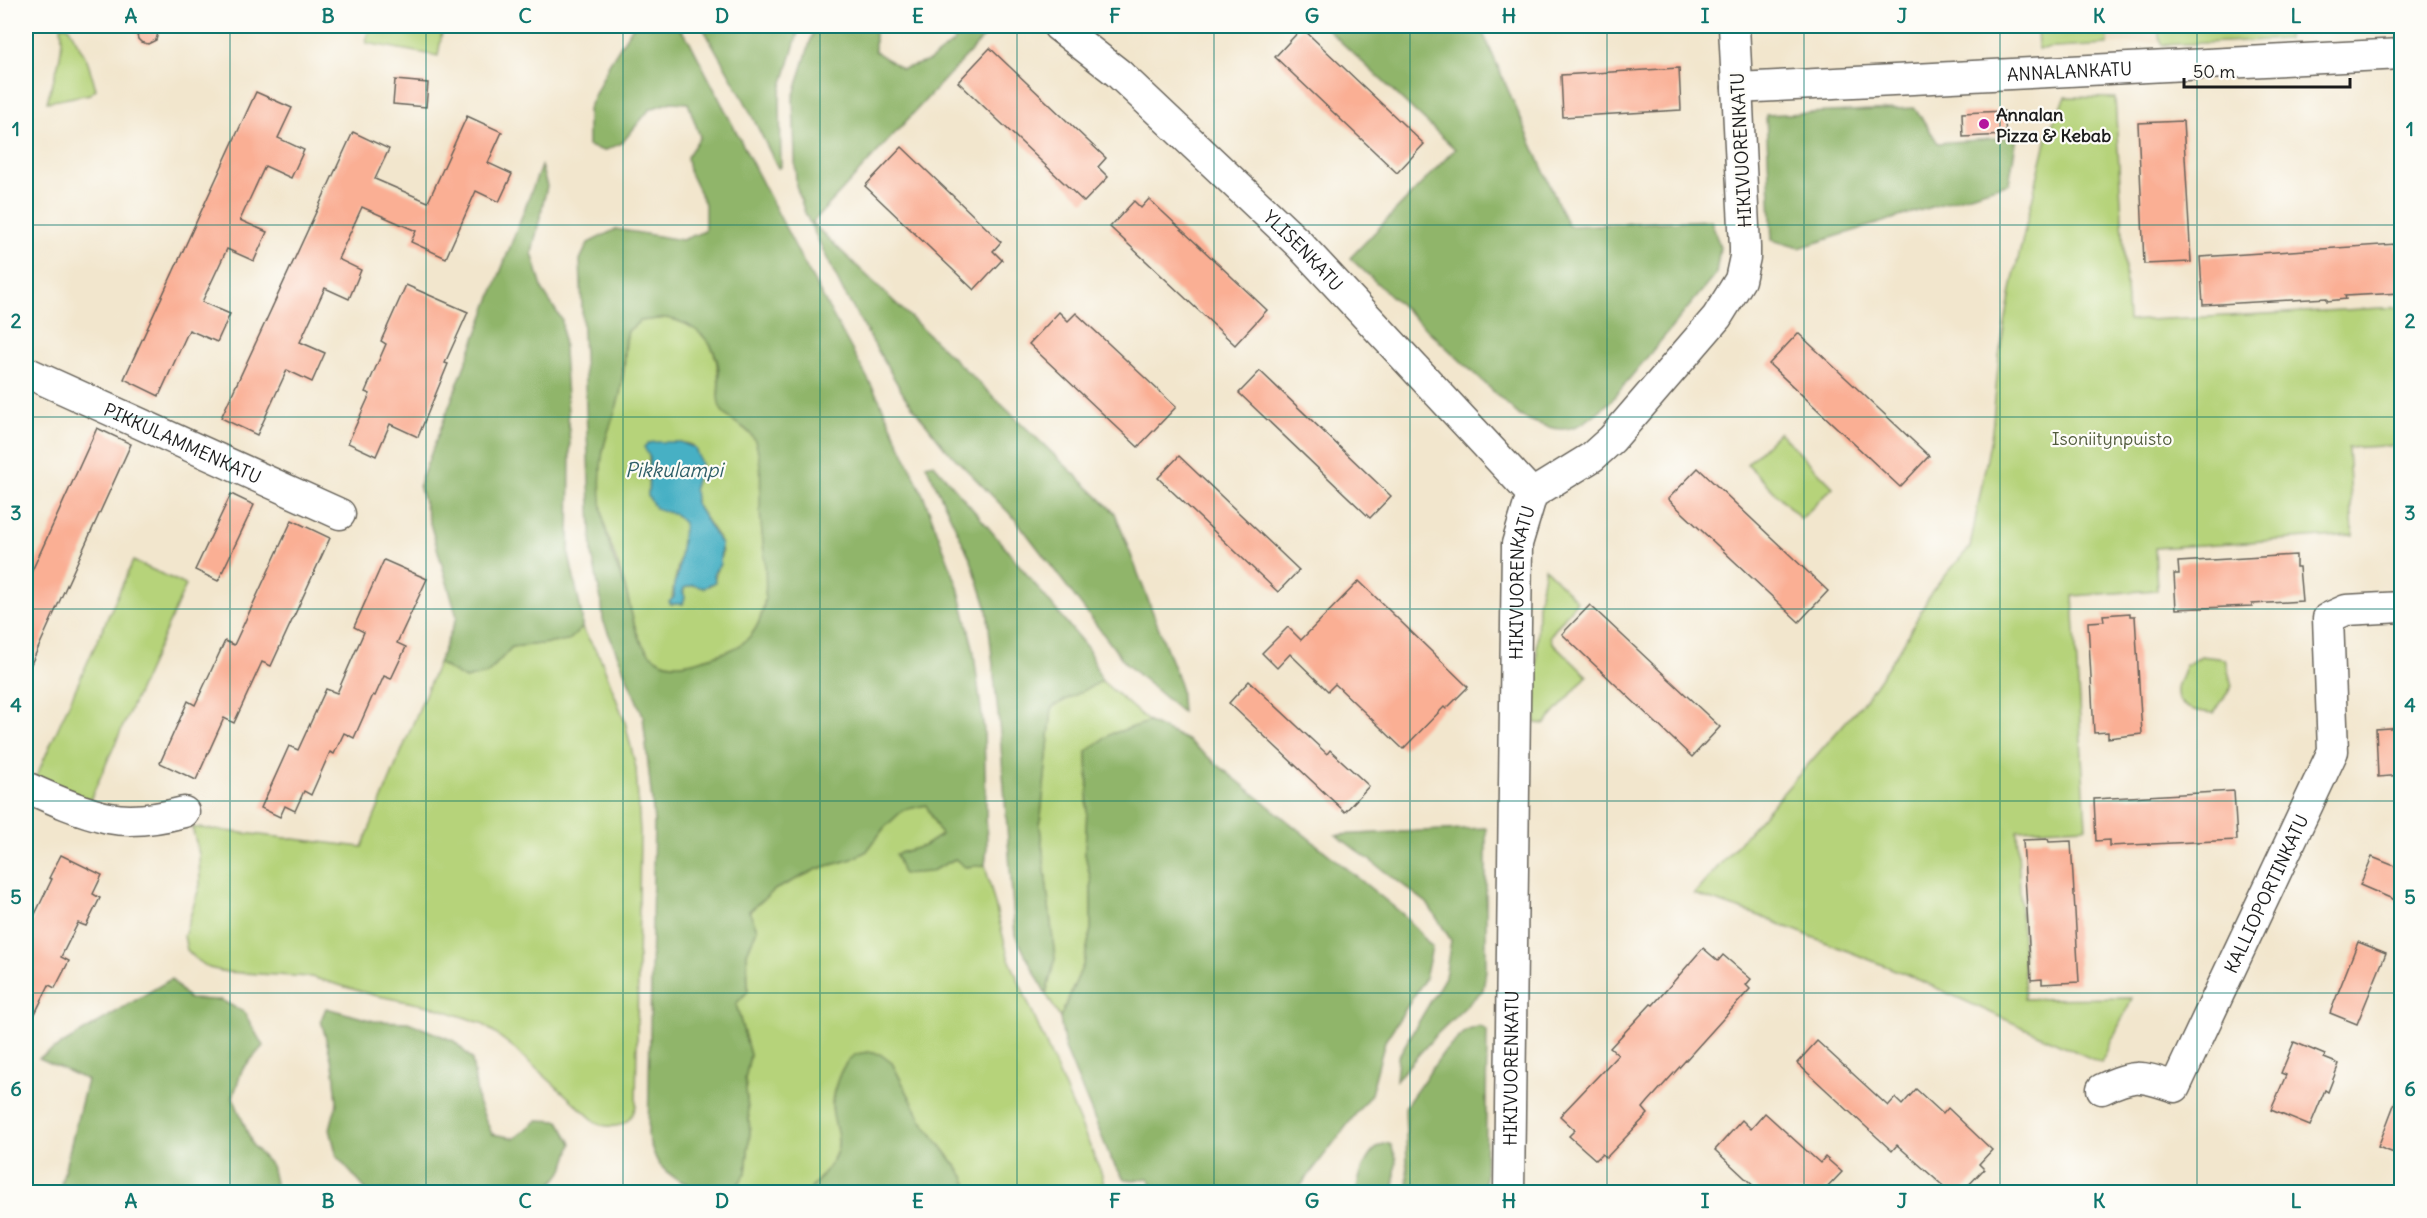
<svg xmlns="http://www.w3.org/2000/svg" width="2427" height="1218" font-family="Delius,sans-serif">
<rect width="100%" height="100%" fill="#fdfcf7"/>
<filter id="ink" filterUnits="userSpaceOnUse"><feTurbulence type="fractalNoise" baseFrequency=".0167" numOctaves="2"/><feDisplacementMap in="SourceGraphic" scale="12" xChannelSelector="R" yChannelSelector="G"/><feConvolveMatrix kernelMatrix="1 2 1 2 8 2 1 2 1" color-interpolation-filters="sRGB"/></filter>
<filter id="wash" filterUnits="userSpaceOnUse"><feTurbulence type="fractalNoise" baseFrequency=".008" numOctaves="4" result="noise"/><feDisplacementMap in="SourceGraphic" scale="24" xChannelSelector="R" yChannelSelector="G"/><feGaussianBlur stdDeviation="1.35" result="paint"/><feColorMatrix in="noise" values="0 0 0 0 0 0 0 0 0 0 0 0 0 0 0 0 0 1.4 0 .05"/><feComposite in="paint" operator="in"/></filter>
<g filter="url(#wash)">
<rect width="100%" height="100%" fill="#f2e6cd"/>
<!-- built -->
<path fill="#ebd8ba" d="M2107 26H2343V32L2108 45Z"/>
<!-- green -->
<g fill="#b6d37a" stroke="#69784b" stroke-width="1.5" fill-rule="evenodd">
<path d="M61 26H68L87 60 96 89 90 94 47 102C54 74 65 55 61 26Z"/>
<path d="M369 26H443L438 56 366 43Z"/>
<path d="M2037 26H2107L2108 45 2038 49Z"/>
<path d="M2159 26H2288L2287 39 2163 45 2159 37Z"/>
<path d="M2066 97 2115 98 2128 321 2402 307 2401 445 2348 448 2353 535 2155 548 2157 590 2073 596 2086 827 2017 830 2025 999 2132 998 2101 1063 1908 975 1757 915 1694 894 1865 700 1903 644 1932 591 1970 547 1992 432 1999 356 2013 280 2048 133Z"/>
<path d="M666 318C710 325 722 355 718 396 725 405 732 416 740 424 744 429 749 432 753 437 767 458 760 505 762 531 766 566 774 618 743 643 730 653 712 656 697 661 681 666 663 667 650 654 634 638 632 612 626 591 619 563 606 538 601 509 592 463 614 419 623 376 626 361 624 345 628 331L640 321ZM680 442 692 445 695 448 701 464 694 487 695 503 718 537 722 552 713 584 703 588 693 585 684 588 683 604H671C673 597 672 592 674 585 678 565 684 543 684 523 679 515 658 503 648 496L649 455Z"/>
<path d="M1779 432 1833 487 1801 519 1747 464Z"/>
<path d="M133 561 186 585 90 800 36 777Z"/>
<path d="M1545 568 1577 601 1550 636 1552 642 1587 676 1545 724 1535 723 1538 605Z"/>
<path d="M582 628 601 659 625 722 636 768 640 832 636 1106C630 1125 617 1130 598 1124L509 1044 481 1023 434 1007 373 995 311 977 226 972 209 968 196 959 187 950 184 936 200 885 199 854 192 827 362 847 438 663 465 679 487 674 512 647 568 641Z"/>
<path d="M2201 656 2225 659 2232 686 2214 713C2200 712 2175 710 2177 689 2178 682 2183 673 2185 666Z"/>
<path d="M1102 681 1149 722 1111 734 1087 751 1088 786 1085 854 1091 881V929L1084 963 1060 1018 1046 994 1055 959 1040 826 1052 707Z"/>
<path d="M926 805 941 835 924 846 897 854 930 872 955 859 966 867 985 865 1008 956 1101 1172 1106 1192H971L963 1175 922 1121 892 1063 845 1065C839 1077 832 1090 832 1105 832 1116 837 1126 838 1137 841 1158 820 1179 807 1192H733L746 1173 750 1131 745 1079 750 1055 736 1004 748 991 747 953 757 929 749 912 776 889 817 869 852 859 867 851 884 828 903 810Z"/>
</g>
<!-- forest -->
<g fill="#90b56a" stroke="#566843" stroke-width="1.5" fill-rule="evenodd">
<path d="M633 26H677L689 40 800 256 879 399 924 497 958 587 973 647 984 731 987 847 985 865 965 867 955 859 930 872 903 874 896 854 924 846 941 835 926 805 903 810 884 828 867 851 852 859 817 869 776 889 749 911 757 929 747 953 748 991 736 1004 750 1055 745 1079 750 1131 746 1173 733 1192C708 1193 676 1185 659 1164 654 1157 651 1145 648 1137L654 821 643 716 603 620 602 605 592 554 580 260 588 243 616 229 682 240 705 231V204L689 171 687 157 700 137 688 103 671 102 650 109 622 143 604 151 588 146V109L609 64ZM666 318C696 323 719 344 719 376 720 388 715 400 722 411 731 424 749 426 755 441 763 463 760 487 760 509 761 548 780 614 743 643 734 650 724 652 714 656 696 661 675 670 657 659 634 646 633 614 626 591 623 579 617 569 613 557 601 521 597 487 603 450 607 431 616 413 620 394 625 373 622 351 628 331L640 321Z"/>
<path d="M702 26H800L780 93 781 167 778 168 744 100Z"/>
<path d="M815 26H875V51L902 69 929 61 954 42V26H992L993 27 812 223 1115 513 1180 684 1182 712 1126 664 1017 521 945 448 905 397 843 291 805 213 796 185 793 98Z"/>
<path d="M1324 26H1480L1568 226 1711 220 1720 247 1716 274 1611 401C1574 433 1566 437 1520 416L1350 258 1455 149Z"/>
<path d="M1915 108 1938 143 2017 137 2009 183 1799 248 1772 240 1766 115Z"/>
<path d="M541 166 547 186 532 253 543 291 562 320 570 445 569 555 582 616V628L568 641 512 647 487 674 465 679 438 663 457 617 419 485Z"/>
<path d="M933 463 988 527 1088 649 1102 681 1052 707 1040 826 1055 959 1046 994 1015 935 1000 733 987 609 971 560 926 465Z"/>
<path d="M1149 722 1187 740 1405 916 1432 947 1425 979 1385 1041 1371 1094 1296 1192H1158L1148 1178 1135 1180 1124 1179 1111 1159 1065 1048 1060 1018 1084 963 1091 929V881L1085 854 1088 786 1087 751 1111 734Z"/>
<path d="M1486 828V970L1483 990 1437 1034 1396 1080 1398 1057 1445 977 1451 940 1427 903 1336 835Z"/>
<path d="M171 979 189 999 221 1000 244 1012 263 1046 242 1070 233 1097 253 1146 271 1165 277 1192H59L87 1080 39 1058Z"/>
<path d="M326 1008 374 1021 408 1022 454 1041 472 1059 478 1102 492 1134 515 1138 538 1120 559 1121 572 1143C565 1169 563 1178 539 1192H368L337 1157 330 1129 337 1102 334 1070 321 1020Z"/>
<path d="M1480 1026 1487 1031 1485 1192H1408L1405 1107 1443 1053 1466 1031Z"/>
<path d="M868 1052 880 1054 892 1063 922 1121 963 1175 971 1192H807C818 1181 835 1163 838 1147 840 1135 834 1125 833 1114 830 1098 839 1064 855 1055 858 1053 864 1053 868 1052Z"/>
<path d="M1387 1143 1391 1145 1396 1158 1394 1192H1356C1359 1175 1367 1148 1387 1143Z"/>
</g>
<!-- water -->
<path fill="#46b0c4" stroke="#316670" stroke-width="1.5" d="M656 442H680L695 448 701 464 694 487 695 503 721 544 720 564 714 573 715 582 704 588 693 585 684 588 683 592 685 597 683 604H671L669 602 674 597V584L678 574 684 523 676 515 655 508 648 496 650 458 644 447 648 443Z"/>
<g id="blocks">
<!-- building -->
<g fill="#faaf94">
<path d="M135 26H160L156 40 148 44 141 42 138 39Z"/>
<path d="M1302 28 1424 144 1397 173 1275 57Z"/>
<path d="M990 48 1106 158 1098 167 1108 177 1084 202 958 82Z"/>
<path d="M1679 68 1681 110 1563 117 1561 75Z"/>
<path d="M395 80 428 83 426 107 393 104Z"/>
<path d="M256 92 292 108 278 138 304 150 291 178 265 166 240 220 267 232 254 261 227 249 202 302 230 314 217 342 189 330 159 396 124 379Z"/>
<path d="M2004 111 2006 135 1963 137 1962 113Z"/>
<path d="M467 116 502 132 488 163 512 174 499 202 476 191 446 258 411 242 416 231 362 207 338 259 361 270 349 299 325 288 300 342 325 353 312 382 287 370 257 435 221 418 353 132 389 149 375 179 428 202Z"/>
<path d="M2183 121 2191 262 2144 264 2138 123Z"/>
<path d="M902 147 1001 242 993 251 1002 260 974 290 865 186Z"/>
<path d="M1149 199 1267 310 1235 345 1110 227 1134 201 1141 208Z"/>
<path d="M2396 244V251L2402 250 2400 293 2345 296 2346 299 2327 301V298L2203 305 2200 257Z"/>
<path d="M406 285 468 312 445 363 448 364 418 437 390 424 376 456 348 443 370 394 365 392 386 344 381 341Z"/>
<path d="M1059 312 1068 321 1076 313 1176 407 1138 447 1029 344Z"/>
<path d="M1798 333 1929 456 1900 487 1769 364Z"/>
<path d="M1260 371 1391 496 1370 518 1239 393Z"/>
<path d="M97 428 131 444 26 675V584Z"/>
<path d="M1179 456 1299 570 1278 592 1158 478Z"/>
<path d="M1698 468 1828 591 1799 622 1668 499Z"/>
<path d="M231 494 254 505 218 581 195 570Z"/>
<path d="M292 520 330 538 271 666 262 662 234 723 224 718 196 780 160 763 188 701 195 705 225 641 234 645Z"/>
<path d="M2296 555V567H2299L2302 601 2252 604V606L2176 609 2174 574H2179L2178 562Z"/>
<path d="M384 560 427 579 397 643 406 647 391 679 384 676 375 696 373 695 354 738 344 733 334 754 330 752 311 795 304 791 295 811 285 806 280 817 261 808 289 746 298 750 326 689 337 693 364 632 354 627Z"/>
<path d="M1359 581 1468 687 1446 709 1444 707 1403 749 1335 684 1328 691 1290 654 1277 668 1262 653 1288 627 1301 640Z"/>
<path d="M1590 605 1720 727 1692 757 1562 634Z"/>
<path d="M2130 613V616H2135L2142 734 2108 738V732L2094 733 2088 622 2104 621 2103 615Z"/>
<path d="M1249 681 1327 754 1330 750 1369 786 1345 812 1229 703Z"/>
<path d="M2402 727V775L2378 777 2376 729Z"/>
<path d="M2234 791 2237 840 2109 846V840L2096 841 2094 799Z"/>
<path d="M2048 839 2049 842 2071 841 2079 982 2042 984V979L2031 980 2023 840Z"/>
<path d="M61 855 102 875 93 894 100 898 86 926 78 923 61 957 69 961 55 988 49 985 26 1032V933L52 879 49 878Z"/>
<path d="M2372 857 2402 869V903L2360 885Z"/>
<path d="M2358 942 2386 953 2357 1024 2330 1013Z"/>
<path d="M1703 948 1718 961 1723 955 1751 979 1746 985 1750 989 1648 1102 1643 1108 1648 1114 1606 1158 1602 1154 1596 1160 1569 1136 1575 1130 1560 1116 1618 1055 1610 1048 1651 1004 1653 1005Z"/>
<path d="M1817 1041 1888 1106 1895 1098 1902 1105 1916 1089 1943 1114 1948 1108 1992 1150 1979 1164 1984 1169 1962 1192H1950L1897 1145 1892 1151 1797 1063Z"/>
<path d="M2294 1042 2325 1055 2324 1058 2339 1064 2328 1092 2325 1090 2310 1126 2271 1110 2286 1075 2281 1073Z"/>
<path d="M2400 1089 2402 1090V1156L2378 1147Z"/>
<path d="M1765 1113 1820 1163 1825 1157 1842 1172 1823 1192H1760L1715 1150 1742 1120 1751 1129Z"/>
</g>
</g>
</g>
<g filter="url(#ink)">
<use href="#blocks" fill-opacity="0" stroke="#67635a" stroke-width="1.5"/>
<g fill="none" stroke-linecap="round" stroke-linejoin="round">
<defs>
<g id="minor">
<path id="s1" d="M1058 26 1118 73 1299 244 1532 494"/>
<path id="s2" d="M1737 88 2402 54"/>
<path id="s3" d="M26 372 340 514"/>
<path d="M26 787C52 799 81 812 109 818 133 823 161 818 184 812"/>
<path id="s4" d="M2102 1089C2135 1073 2141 1076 2175 1087L2333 751 2328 618 2346 610 2402 607"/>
<path id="s5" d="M1509 1192 1517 544 1532 494 1592 457 1612 439 1717 317 1740 280 1745 257V247L1734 26"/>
</g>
</defs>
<!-- minor casing -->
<use href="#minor" stroke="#67635a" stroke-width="33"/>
<!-- minor -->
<use href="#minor" stroke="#fff" stroke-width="30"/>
</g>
</g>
<!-- grid -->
<path fill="none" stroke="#0f766e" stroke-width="1.5" stroke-opacity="0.55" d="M230 26V1192M426 26V1192M623 26V1192M820 26V1192M1017 26V1192M1214 26V1192M1410 26V1192M1607 26V1192M1804 26V1192M2000 26V1192M2197 26V1192M26 225H2402M26 417H2402M26 609H2402M26 801H2402M26 993H2402"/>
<!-- markers -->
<circle fill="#b5179e" stroke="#fdfcf7" stroke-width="2" cx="1984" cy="124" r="6"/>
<g text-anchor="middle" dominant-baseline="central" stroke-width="4.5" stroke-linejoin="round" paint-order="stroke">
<!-- street labels -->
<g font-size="18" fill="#1c1c1c" stroke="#fdfcf7">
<text stroke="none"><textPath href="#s2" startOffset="333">ANNALANKATU</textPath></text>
<text transform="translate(1741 150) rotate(-93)">HIKIVUORENKATU</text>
<text stroke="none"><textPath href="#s1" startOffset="333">YLISENKATU</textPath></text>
<text stroke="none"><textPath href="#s3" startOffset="172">PIKKULAMMENKATU</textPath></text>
<text stroke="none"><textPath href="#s5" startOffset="610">HIKIVUORENKATU</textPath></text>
<text stroke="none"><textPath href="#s4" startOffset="290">KALLIOPORTINKATU</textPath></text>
<text stroke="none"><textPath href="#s5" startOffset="124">HIKIVUORENKATU</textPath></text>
</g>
<!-- poi labels -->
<g font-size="18" font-weight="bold" fill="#1c1c1c" stroke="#fdfcf7" text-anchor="start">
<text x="1996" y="114">Annalan<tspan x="1996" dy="21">Pizza &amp; Kebab</tspan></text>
</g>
<!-- park labels -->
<g font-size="18" fill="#525c3d" stroke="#fdfcf7">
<text x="2112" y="438">Isoniitynpuisto</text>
</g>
<!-- water labels -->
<g font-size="20" font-style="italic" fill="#2f5f68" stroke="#fdfcf7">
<text x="674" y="469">Pikkulampi</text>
</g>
</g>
<!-- margin -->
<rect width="2427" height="1218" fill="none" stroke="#fdfcf7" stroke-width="66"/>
<!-- scale -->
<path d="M2184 78v9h166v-9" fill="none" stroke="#1c1c1c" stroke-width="3"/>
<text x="2193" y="78" font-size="18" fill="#1c1c1c" stroke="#fdfcf7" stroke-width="4.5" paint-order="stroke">50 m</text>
<rect x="33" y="33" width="2361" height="1152" fill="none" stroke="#0f766e" stroke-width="2"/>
<g font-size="20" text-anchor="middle" font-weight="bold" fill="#0f766e">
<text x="131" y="23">A</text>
<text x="328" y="23">B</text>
<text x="525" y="23">C</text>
<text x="722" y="23">D</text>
<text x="918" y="23">E</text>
<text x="1115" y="23">F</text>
<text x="1312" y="23">G</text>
<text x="1509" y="23">H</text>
<text x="1705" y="23">I</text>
<text x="1902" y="23">J</text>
<text x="2099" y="23">K</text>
<text x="2296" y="23">L</text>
<text x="16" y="136">1</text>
<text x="2410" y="136">1</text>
<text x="16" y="328">2</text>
<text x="2410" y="328">2</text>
<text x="16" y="520">3</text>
<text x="2410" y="520">3</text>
<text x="16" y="712">4</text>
<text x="2410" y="712">4</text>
<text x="16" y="904">5</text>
<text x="2410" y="904">5</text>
<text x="16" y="1096">6</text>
<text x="2410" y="1096">6</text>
<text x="131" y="1208">A</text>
<text x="328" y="1208">B</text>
<text x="525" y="1208">C</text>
<text x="722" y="1208">D</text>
<text x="918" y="1208">E</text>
<text x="1115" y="1208">F</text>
<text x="1312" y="1208">G</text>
<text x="1509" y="1208">H</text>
<text x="1705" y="1208">I</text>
<text x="1902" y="1208">J</text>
<text x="2099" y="1208">K</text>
<text x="2296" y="1208">L</text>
</g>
</svg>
